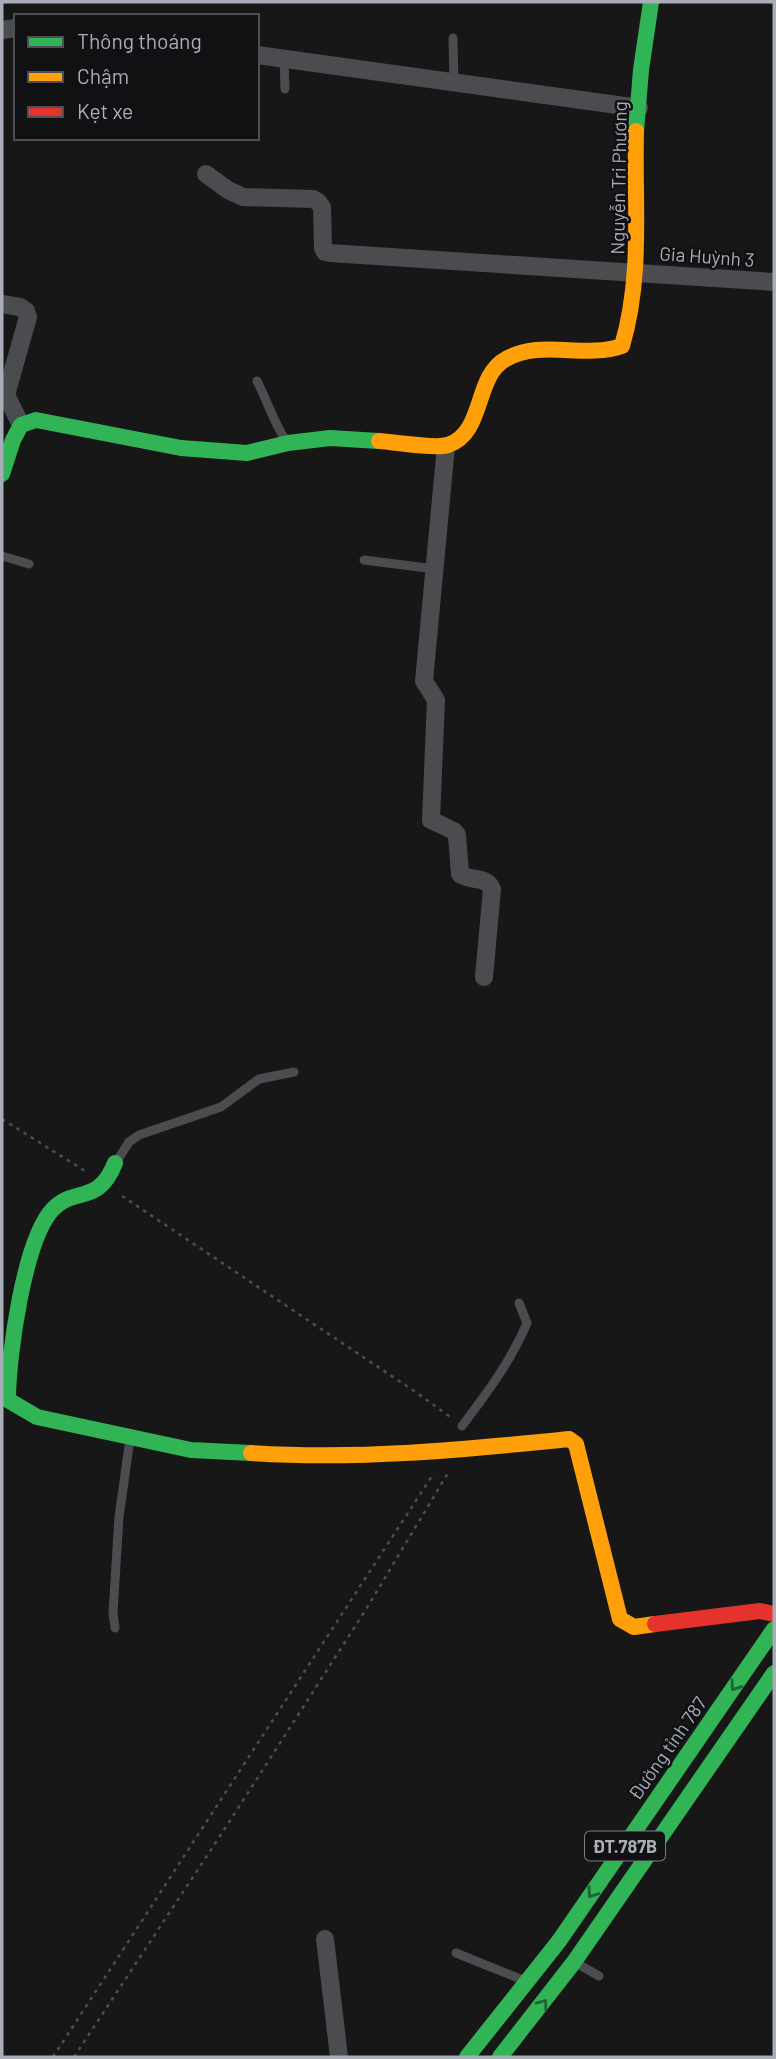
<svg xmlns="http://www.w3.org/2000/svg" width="776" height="2059" font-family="Barlow,sans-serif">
<rect width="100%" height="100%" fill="#171717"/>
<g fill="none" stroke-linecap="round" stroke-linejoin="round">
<!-- path -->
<g stroke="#4d4e52" stroke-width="2.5" stroke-dasharray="3.5 5" stroke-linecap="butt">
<path d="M2 1119 85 1171"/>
<path d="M122 1196 417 1393 453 1419"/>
<path d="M53 2057 434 1473"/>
<path d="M74 2057 224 1830 365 1611 448 1473"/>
</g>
<!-- lane -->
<g stroke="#4b4c50" stroke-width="9">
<path d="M453 38 454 82"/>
<path d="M284 58 285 89"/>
<path d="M257 381C267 400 273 421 285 439"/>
<path d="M2 556 29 564"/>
<path d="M364 560 435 569"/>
<path d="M117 1161 129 1142 139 1135 221 1107 259 1079 294 1072"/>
<path d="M462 1426C487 1393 511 1361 527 1323L519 1303"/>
<path d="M115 1628 113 1613 119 1517 130 1439"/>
<path d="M456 1953 523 1980"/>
<path d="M576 1963 599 1976"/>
</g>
<!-- street -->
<g stroke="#4b4c50" stroke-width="18">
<path d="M2 30 16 28"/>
<path d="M257 55 639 108"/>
<path d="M206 174 228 190 243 197 313 199 318 202 322 207 323 248 325 252 330 253 774 282"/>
<path d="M2 304 20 307 26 311 28 317 6 395 21 425"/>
<path d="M446 446 424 681 436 700 431 820 454 831 457 835 460 874C470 882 486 875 492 889L484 977"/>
<path d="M325 1939 339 2057"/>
</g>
<!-- fast -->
<g stroke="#30b455" stroke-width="16">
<path d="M636 131 641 70 651 2"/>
<path d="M2 474 13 440 21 425 36 420 181 448 247 453 288 443 330 438 379 441"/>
<path d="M115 1163C98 1206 75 1186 53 1209 24 1239 8 1357 8 1400L37 1417 191 1450 251 1453"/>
<path d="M467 2057 559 1941 774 1629"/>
<path d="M500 2057 574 1962 774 1673"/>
</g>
<!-- slow -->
<g stroke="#ff9f0a" stroke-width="16">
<path d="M379 441C395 442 435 449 448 445 485 433 474 376 506 359 541 339 584 359 622 346 643 275 634 204 636 131"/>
<path d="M251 1453C357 1460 463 1450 569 1439L576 1444 620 1619 634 1627 655 1624"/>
</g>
<!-- jam -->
<path stroke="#e5322d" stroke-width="16" d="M655 1624 760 1611 774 1614"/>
</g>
<!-- one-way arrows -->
<defs><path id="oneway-chevron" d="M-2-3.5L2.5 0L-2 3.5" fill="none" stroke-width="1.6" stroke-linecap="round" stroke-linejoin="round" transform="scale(1.75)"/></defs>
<g stroke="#206234">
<use href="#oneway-chevron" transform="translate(735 1686) rotate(125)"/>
<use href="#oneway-chevron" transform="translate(592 1893) rotate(125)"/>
<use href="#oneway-chevron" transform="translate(543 2004) rotate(-53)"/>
</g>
<g text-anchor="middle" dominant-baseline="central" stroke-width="5" stroke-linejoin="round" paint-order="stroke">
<!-- shield labels -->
<rect fill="#111113" stroke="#7b7e86" stroke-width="2" x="585" y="1831.5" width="80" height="29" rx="5"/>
<g font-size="18" font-weight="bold" fill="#a8adb8">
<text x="625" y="1846">ĐT.787B</text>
</g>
<!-- street labels -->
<g font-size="19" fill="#a8adb8" stroke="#111113">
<text transform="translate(618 178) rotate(-89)">Nguyễn Tri Phương</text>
<text transform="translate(707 256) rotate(4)">Gia Huỳnh 3</text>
<text transform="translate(667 1748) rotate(-55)">Đường tỉnh 787</text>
</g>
</g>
<!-- border -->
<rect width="776" height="2059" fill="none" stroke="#a8adb8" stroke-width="7"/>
<!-- legend -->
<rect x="14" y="14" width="245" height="126" fill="#111113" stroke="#4d4f55" stroke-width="2"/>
<rect x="28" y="37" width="35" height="10" fill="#30b455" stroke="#4d4f55" stroke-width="2"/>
<text x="77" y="49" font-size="21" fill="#a8adb8">Thông thoáng</text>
<rect x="28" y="72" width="35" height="10" fill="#ff9f0a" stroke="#4d4f55" stroke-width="2"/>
<text x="77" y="84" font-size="21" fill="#a8adb8">Chậm</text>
<rect x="28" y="107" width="35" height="10" fill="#e5322d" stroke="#4d4f55" stroke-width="2"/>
<text x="77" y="119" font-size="21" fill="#a8adb8">Kẹt xe</text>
</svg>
